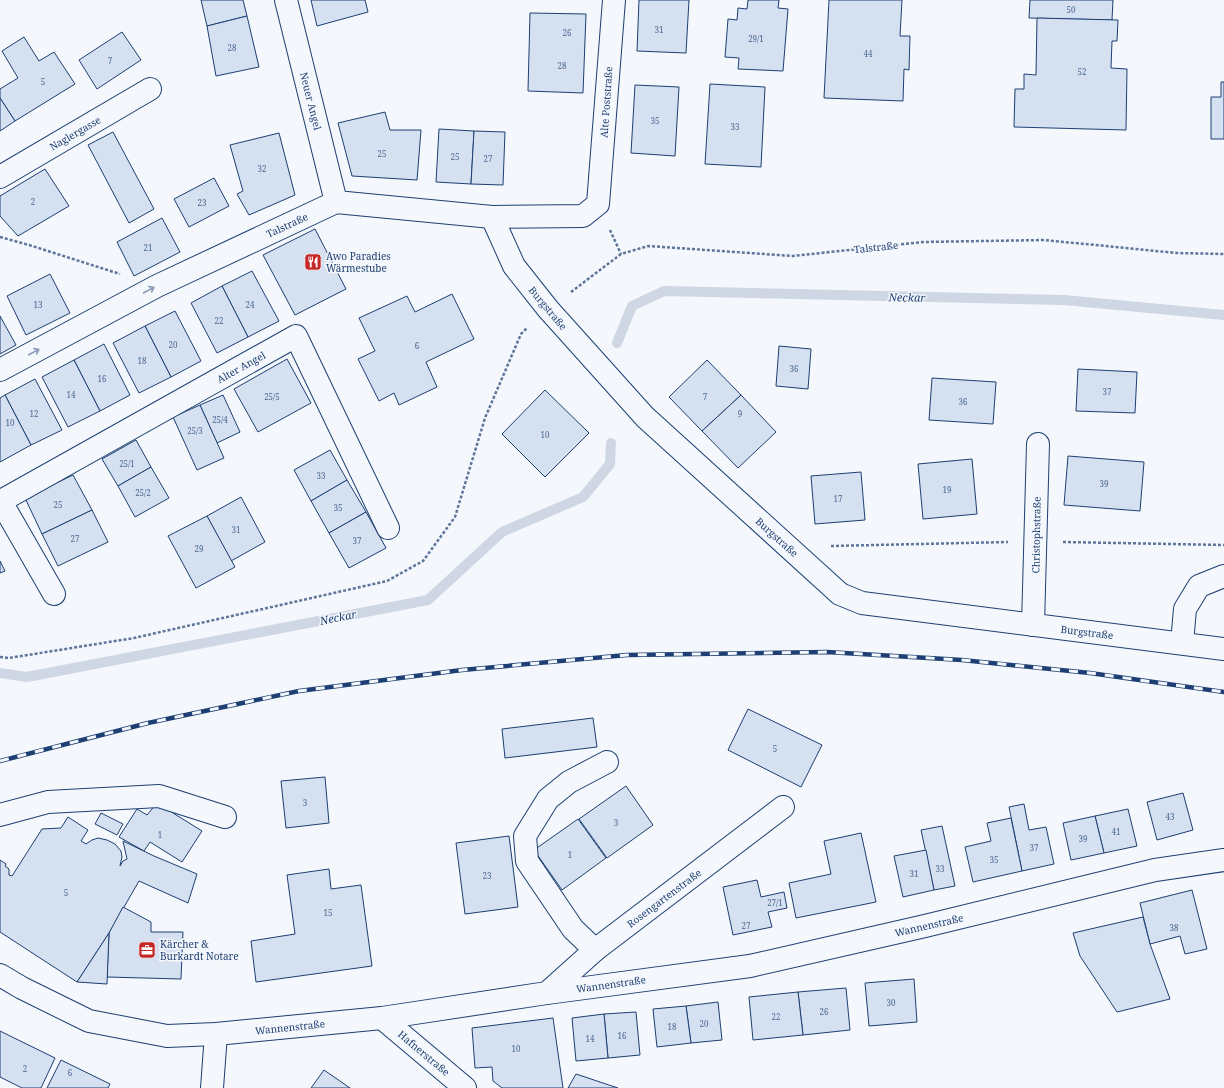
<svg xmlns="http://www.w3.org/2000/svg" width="1224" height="1088" font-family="'Noto Serif',serif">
<rect width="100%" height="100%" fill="#f4f7fb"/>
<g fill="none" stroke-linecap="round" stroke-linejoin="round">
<!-- stream -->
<g stroke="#cfd7e4" stroke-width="10">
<path d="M617 343 632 306 664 291 1064 300 1224 315"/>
<path d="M0 673 27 677 428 600 502 532 583 497 610 464 611 443"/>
</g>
</g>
<!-- building -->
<g fill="#d5e0f0" stroke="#1d3f73">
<path d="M201 0H243L247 16 207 26Z"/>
<path d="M311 0H365L368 12 317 26Z"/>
<path d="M639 0H689L686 53 637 51Z"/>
<path d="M748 0H779L778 8 788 9 783 71 738 69 739 58 725 57 728 19 737 20 738 8 747 9Z"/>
<path d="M829 0H902L900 36H910L909 70 904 69 903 101 824 98Z"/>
<path d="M1030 0H1113L1112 20 1029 18Z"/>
<path d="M530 13 586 14 583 93 528 91Z"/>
<path d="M247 16 259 67 216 76 207 26Z"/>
<path d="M1037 18 1118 20 1117 41H1112L1111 68 1127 69 1126 130 1014 127 1015 89H1024V74L1036 75Z"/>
<path d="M122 32 141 60 97 89 79 60Z"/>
<path d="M24 37 39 61 54 52 75 84 15 121 0 98V89L18 78 2 51Z"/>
<path d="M1221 82H1224V139H1211V97H1221Z"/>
<path d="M710 84 765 87 761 167 705 164Z"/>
<path d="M635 85 679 87 675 156 631 153Z"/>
<path d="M0 98 15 121 0 131Z"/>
<path d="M385 112 390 130H421L417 180 352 176 338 123Z"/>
<path d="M439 129 474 131 471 184 436 182Z"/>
<path d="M474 131 505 132 503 185 471 184Z"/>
<path d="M113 132 154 209 129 223 88 145Z"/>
<path d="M279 133 295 195 249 215 237 194 243 191 230 145Z"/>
<path d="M45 169 69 206 18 236 0 216V196Z"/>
<path d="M214 178 229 206 189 227 174 199Z"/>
<path d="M162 218 180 252 134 276 117 242Z"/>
<path d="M315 229 346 289 295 315 263 255Z"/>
<path d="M252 271 279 321 248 337 222 286Z"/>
<path d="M50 274 70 313 26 335 7 296Z"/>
<path d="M222 286 248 337 217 353 191 303Z"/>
<path d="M452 294 474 339 426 362 437 387 399 405 394 393 379 401 358 359 375 351 359 318 407 296 415 312Z"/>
<path d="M175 311 201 361 171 377 145 326Z"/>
<path d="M0 316 16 345 0 354Z"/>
<path d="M145 326 171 377 139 393 113 343Z"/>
<path d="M104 344 130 395 100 411 74 360Z"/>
<path d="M779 346 811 349 808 389 776 386Z"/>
<path d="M287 359 311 403 258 432 234 389Z"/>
<path d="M74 360 100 411 68 427 42 377Z"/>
<path d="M707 360 741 395 702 431 669 397Z"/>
<path d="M1078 369 1137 372 1135 413 1076 411Z"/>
<path d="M932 378 996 382 993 424 929 420Z"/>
<path d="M35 379 62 430 31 445 5 395Z"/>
<path d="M545 390 589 433 545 477 502 434Z"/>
<path d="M5 395 31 445 0 462V398Z"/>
<path d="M223 395 240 432 217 443 200 405Z"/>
<path d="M741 395 776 432 738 468 702 431Z"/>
<path d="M200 405 224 458 197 470 173 417Z"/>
<path d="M136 440 151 467 118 486 102 459Z"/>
<path d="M330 450 347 480 311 501 294 470Z"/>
<path d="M1068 456 1144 462 1140 511 1064 505Z"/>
<path d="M972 459 977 514 923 519 918 464Z"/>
<path d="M151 467 169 498 135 517 118 486Z"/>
<path d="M861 472 865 520 815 524 811 476Z"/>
<path d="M73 475 92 510 42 534 25 498Z"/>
<path d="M347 480 366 512 329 533 311 501Z"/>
<path d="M241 497 265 542 231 561 207 516Z"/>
<path d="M92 510 108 542 58 566 42 534Z"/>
<path d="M366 512 386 548 349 568 329 533Z"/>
<path d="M207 516 235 567 196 588 168 536Z"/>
<path d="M0 561 5 571 0 573Z"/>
<path d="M748 709 822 745 801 787 728 750Z"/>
<path d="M593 718 597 747 505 758 502 729Z"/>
<path d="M325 777 329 823 286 828 281 781Z"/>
<path d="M626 786 653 825 607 858 579 819Z"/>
<path d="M1183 793 1193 830 1157 840 1147 802Z"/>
<path d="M157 803 202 831 182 862 150 842 144 851 119 837 137 809 147 815Z"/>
<path d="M1024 804 1029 830 1046 827 1054 864 1022 871 1009 807Z"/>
<path d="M1128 809 1137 846 1104 853 1095 816Z"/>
<path d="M101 813 123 824 117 835 95 824Z"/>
<path d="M1095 816 1104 853 1071 860 1063 823Z"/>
<path d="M68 817 88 830 81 841 86 844 92 840 98 838 107 840 115 844 121 851 122 857 120 866 123 861 127 859 123 841 154 856 197 874 188 903 139 881 109 933 77 982 0 932V860L6 864 5 866 9 869V875L12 876 42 829 61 828Z"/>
<path d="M1011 818 1022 871 973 882 965 847 991 841 987 823Z"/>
<path d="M578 819 606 858 562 890 534 850Z"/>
<path d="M942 826 955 886 934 890 921 830Z"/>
<path d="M861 833 876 902 796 918 789 883 831 874 824 841Z"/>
<path d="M509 836 518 907 465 914 456 843Z"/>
<path d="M926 850 934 890 903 897 894 856Z"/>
<path d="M329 869 331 889 361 885 372 966 256 982 251 941 295 934 287 875Z"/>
<path d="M757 880 761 897 784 892 787 908 768 912 772 927 733 935 723 887Z"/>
<path d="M1192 890 1207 949 1185 954 1180 936 1150 944 1140 903Z"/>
<path d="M123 907 151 922V932H183L181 979 107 977 109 933Z"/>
<path d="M1143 917 1150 944 1170 999 1117 1012 1080 956 1073 933Z"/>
<path d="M109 933 107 984 77 982Z"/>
<path d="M914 979 917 1022 869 1026 865 983Z"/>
<path d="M846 988 850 1030 803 1035 798 992Z"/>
<path d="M798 992 803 1035 753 1040 749 997Z"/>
<path d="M718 1002 722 1040 691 1043 686 1006Z"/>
<path d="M686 1006 691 1043 657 1047 653 1009Z"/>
<path d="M636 1012 640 1055 608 1058 604 1014Z"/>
<path d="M604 1014 608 1058 576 1061 572 1018Z"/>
<path d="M553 1018 563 1088H502L493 1081 492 1067 475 1068 472 1028Z"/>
<path d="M0 1031 55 1058 41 1088H22L0 1077Z"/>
<path d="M61 1060 110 1084 108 1088H47Z"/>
<path d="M324 1070 350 1088H311Z"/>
<path d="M576 1074 618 1088H568Z"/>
</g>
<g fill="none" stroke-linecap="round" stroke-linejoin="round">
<defs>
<g id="minor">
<path d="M286 0 336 202"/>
<path d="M0 177 150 89"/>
<path d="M492 217 514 266 548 309 645 417 840 594 862 603 1224 649"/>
<path d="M0 370 157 286 336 202 492 217 583 216 598 204 614 0"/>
<path d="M0 500 54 594"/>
<path d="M1 501 296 336 388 528"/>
<path d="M1033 625 1038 444"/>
<path d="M1182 643 1185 609 1199 586 1224 576"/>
<path d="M0 815 48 802 159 796 225 817"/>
<path d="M595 950 573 929 527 861 525 836 548 799 569 782 607 762"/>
<path d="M0 975 22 988 89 1021 167 1036 216 1034 382 1018 547 993 750 966 925 926 1155 870 1224 860"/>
<path d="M547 993 595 950 783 807"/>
<path d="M382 1018 465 1088"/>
<path d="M212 1088 216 1034"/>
</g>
</defs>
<!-- minor casing -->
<use href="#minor" stroke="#1d3f73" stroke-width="24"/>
<!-- path -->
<g stroke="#5e769c" stroke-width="2.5" stroke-dasharray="3 2" stroke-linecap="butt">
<path d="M610 230 621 254"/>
<path d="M0 237 29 245 120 274"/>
<path d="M571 292 621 254 648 246 793 256 923 242 1044 240 1177 253 1224 254"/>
<path d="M1063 542 1224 545"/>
<path d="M831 546 1008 542"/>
<path d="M0 657 9 658 134 638 387 581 423 561 455 517 485 418 521 334 527 328"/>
</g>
<!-- minor -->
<use href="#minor" stroke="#f4f7fb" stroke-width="22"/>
<defs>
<path id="rail" d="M0 761 148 723 299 691 462 670 627 655 827 652 962 660 1090 673 1224 692"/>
</defs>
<!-- rail casing -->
<use href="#rail" stroke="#1d3f73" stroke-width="4.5"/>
<!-- rail -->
<use href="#rail" stroke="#f4f7fb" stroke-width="3" stroke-dasharray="9" stroke-linecap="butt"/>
</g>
<!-- one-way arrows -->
<defs><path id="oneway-shaft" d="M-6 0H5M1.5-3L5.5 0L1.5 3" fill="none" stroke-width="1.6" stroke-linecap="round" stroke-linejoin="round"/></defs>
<g stroke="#889bb7">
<use href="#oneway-shaft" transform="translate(149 290) rotate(-28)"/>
<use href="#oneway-shaft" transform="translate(34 352) rotate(-28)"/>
</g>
<!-- icons -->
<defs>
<symbol id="restaurant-square" viewBox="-11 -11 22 22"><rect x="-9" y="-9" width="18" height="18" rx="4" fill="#c62828" stroke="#f4f7fb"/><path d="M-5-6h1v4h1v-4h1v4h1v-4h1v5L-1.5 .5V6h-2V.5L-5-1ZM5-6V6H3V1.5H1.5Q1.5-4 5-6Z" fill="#fff"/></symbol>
<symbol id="office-square" viewBox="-11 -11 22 22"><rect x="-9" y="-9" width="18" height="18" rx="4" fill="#c62828" stroke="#f4f7fb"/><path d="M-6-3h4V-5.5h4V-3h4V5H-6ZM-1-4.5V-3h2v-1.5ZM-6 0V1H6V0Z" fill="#fff"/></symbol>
</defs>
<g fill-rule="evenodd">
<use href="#restaurant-square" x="303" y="252" width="20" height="20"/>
<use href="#office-square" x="137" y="940" width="20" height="20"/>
</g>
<g text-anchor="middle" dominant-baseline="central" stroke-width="3" stroke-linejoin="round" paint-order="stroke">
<!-- number labels -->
<g font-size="8" fill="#4b6792">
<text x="1071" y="9">50</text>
<text x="659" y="29">31</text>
<text x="567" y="32">26</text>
<text x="756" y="38">29/1</text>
<text x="232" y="47">28</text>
<text x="868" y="53">44</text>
<text x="110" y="60">7</text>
<text x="562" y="65">28</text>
<text x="1082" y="71">52</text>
<text x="43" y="81">5</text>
<text x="655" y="120">35</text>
<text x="735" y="126">33</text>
<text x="382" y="153">25</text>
<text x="455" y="156">25</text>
<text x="488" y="158">27</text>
<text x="262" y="168">32</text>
<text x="33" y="201">2</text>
<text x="202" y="202">23</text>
<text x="148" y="247">21</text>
<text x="38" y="304">13</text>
<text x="250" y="304">24</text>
<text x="219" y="320">22</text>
<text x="173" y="344">20</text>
<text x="417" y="345">6</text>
<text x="142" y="360">18</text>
<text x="794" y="368">36</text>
<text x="102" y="378">16</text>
<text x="1107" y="391">37</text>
<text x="71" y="394">14</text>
<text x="272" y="396">25/5</text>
<text x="705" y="396">7</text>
<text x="963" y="401">36</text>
<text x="34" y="413">12</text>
<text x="740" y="413">9</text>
<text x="220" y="419">25/4</text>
<text x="10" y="422">10</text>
<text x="195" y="430">25/3</text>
<text x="545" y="434">10</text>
<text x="127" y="463">25/1</text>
<text x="321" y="475">33</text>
<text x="1104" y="483">39</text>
<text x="947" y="489">19</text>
<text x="143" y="492">25/2</text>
<text x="838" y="498">17</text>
<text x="58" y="504">25</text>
<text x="338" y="507">35</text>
<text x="236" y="529">31</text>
<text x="75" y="538">27</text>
<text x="357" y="540">37</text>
<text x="199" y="548">29</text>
<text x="775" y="748">5</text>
<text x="305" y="802">3</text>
<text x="1170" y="816">43</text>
<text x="616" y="822">3</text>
<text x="1116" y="831">41</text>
<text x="160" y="834">1</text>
<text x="1083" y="838">39</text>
<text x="1034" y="847">37</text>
<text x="570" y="854">1</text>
<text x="994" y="859">35</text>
<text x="940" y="868">33</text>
<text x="914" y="873">31</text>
<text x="487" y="875">23</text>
<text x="66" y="892">5</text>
<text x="775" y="902">27/1</text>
<text x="328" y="912">15</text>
<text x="746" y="925">27</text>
<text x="1174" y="927">38</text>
<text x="891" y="1002">30</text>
<text x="824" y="1011">26</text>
<text x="776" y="1016">22</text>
<text x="704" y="1023">20</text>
<text x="672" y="1026">18</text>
<text x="622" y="1035">16</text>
<text x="590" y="1038">14</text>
<text x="516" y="1048">10</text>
<text x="25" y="1068">2</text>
<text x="70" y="1072">6</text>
</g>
<!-- street labels -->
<g font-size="10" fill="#1d3f73" stroke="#f4f7fb">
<text transform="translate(311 101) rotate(76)">Neuer Angel</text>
<text transform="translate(606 102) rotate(-86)">Alte Poststraße</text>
<text transform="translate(75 133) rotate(-30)">Naglergasse</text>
<text transform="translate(287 225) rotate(-25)">Talstraße</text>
<text transform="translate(876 247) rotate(-6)">Talstraße</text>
<text transform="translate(548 308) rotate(50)">Burgstraße</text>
<text transform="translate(241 367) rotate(-29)">Alter Angel</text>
<text transform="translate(1036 535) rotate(-89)">Christophstraße</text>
<text transform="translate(777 537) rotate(42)">Burgstraße</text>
<text transform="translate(1087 632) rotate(7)">Burgstraße</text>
<text transform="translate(664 898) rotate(-37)">Rosengartenstraße</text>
<text transform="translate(929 925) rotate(-13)">Wannenstraße</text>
<text transform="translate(611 984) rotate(-8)">Wannenstraße</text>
<text transform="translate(290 1027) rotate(-6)">Wannenstraße</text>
<text transform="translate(424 1053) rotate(40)">Hafnerstraße</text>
</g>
<!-- poi labels -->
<g font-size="10" fill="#1d3f73" stroke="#f4f7fb" text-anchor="start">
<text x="326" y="256">Awo Paradies<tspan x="326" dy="12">Wärmestube</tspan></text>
<text x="160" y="944">Kärcher &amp;<tspan x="160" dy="12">Burkardt Notare</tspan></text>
</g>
<!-- water labels -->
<g font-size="11" font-style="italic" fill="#1d3f73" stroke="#f4f7fb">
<text transform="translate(907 297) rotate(1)">Neckar</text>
<text transform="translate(338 617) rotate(-11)">Neckar</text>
</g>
</g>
</svg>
